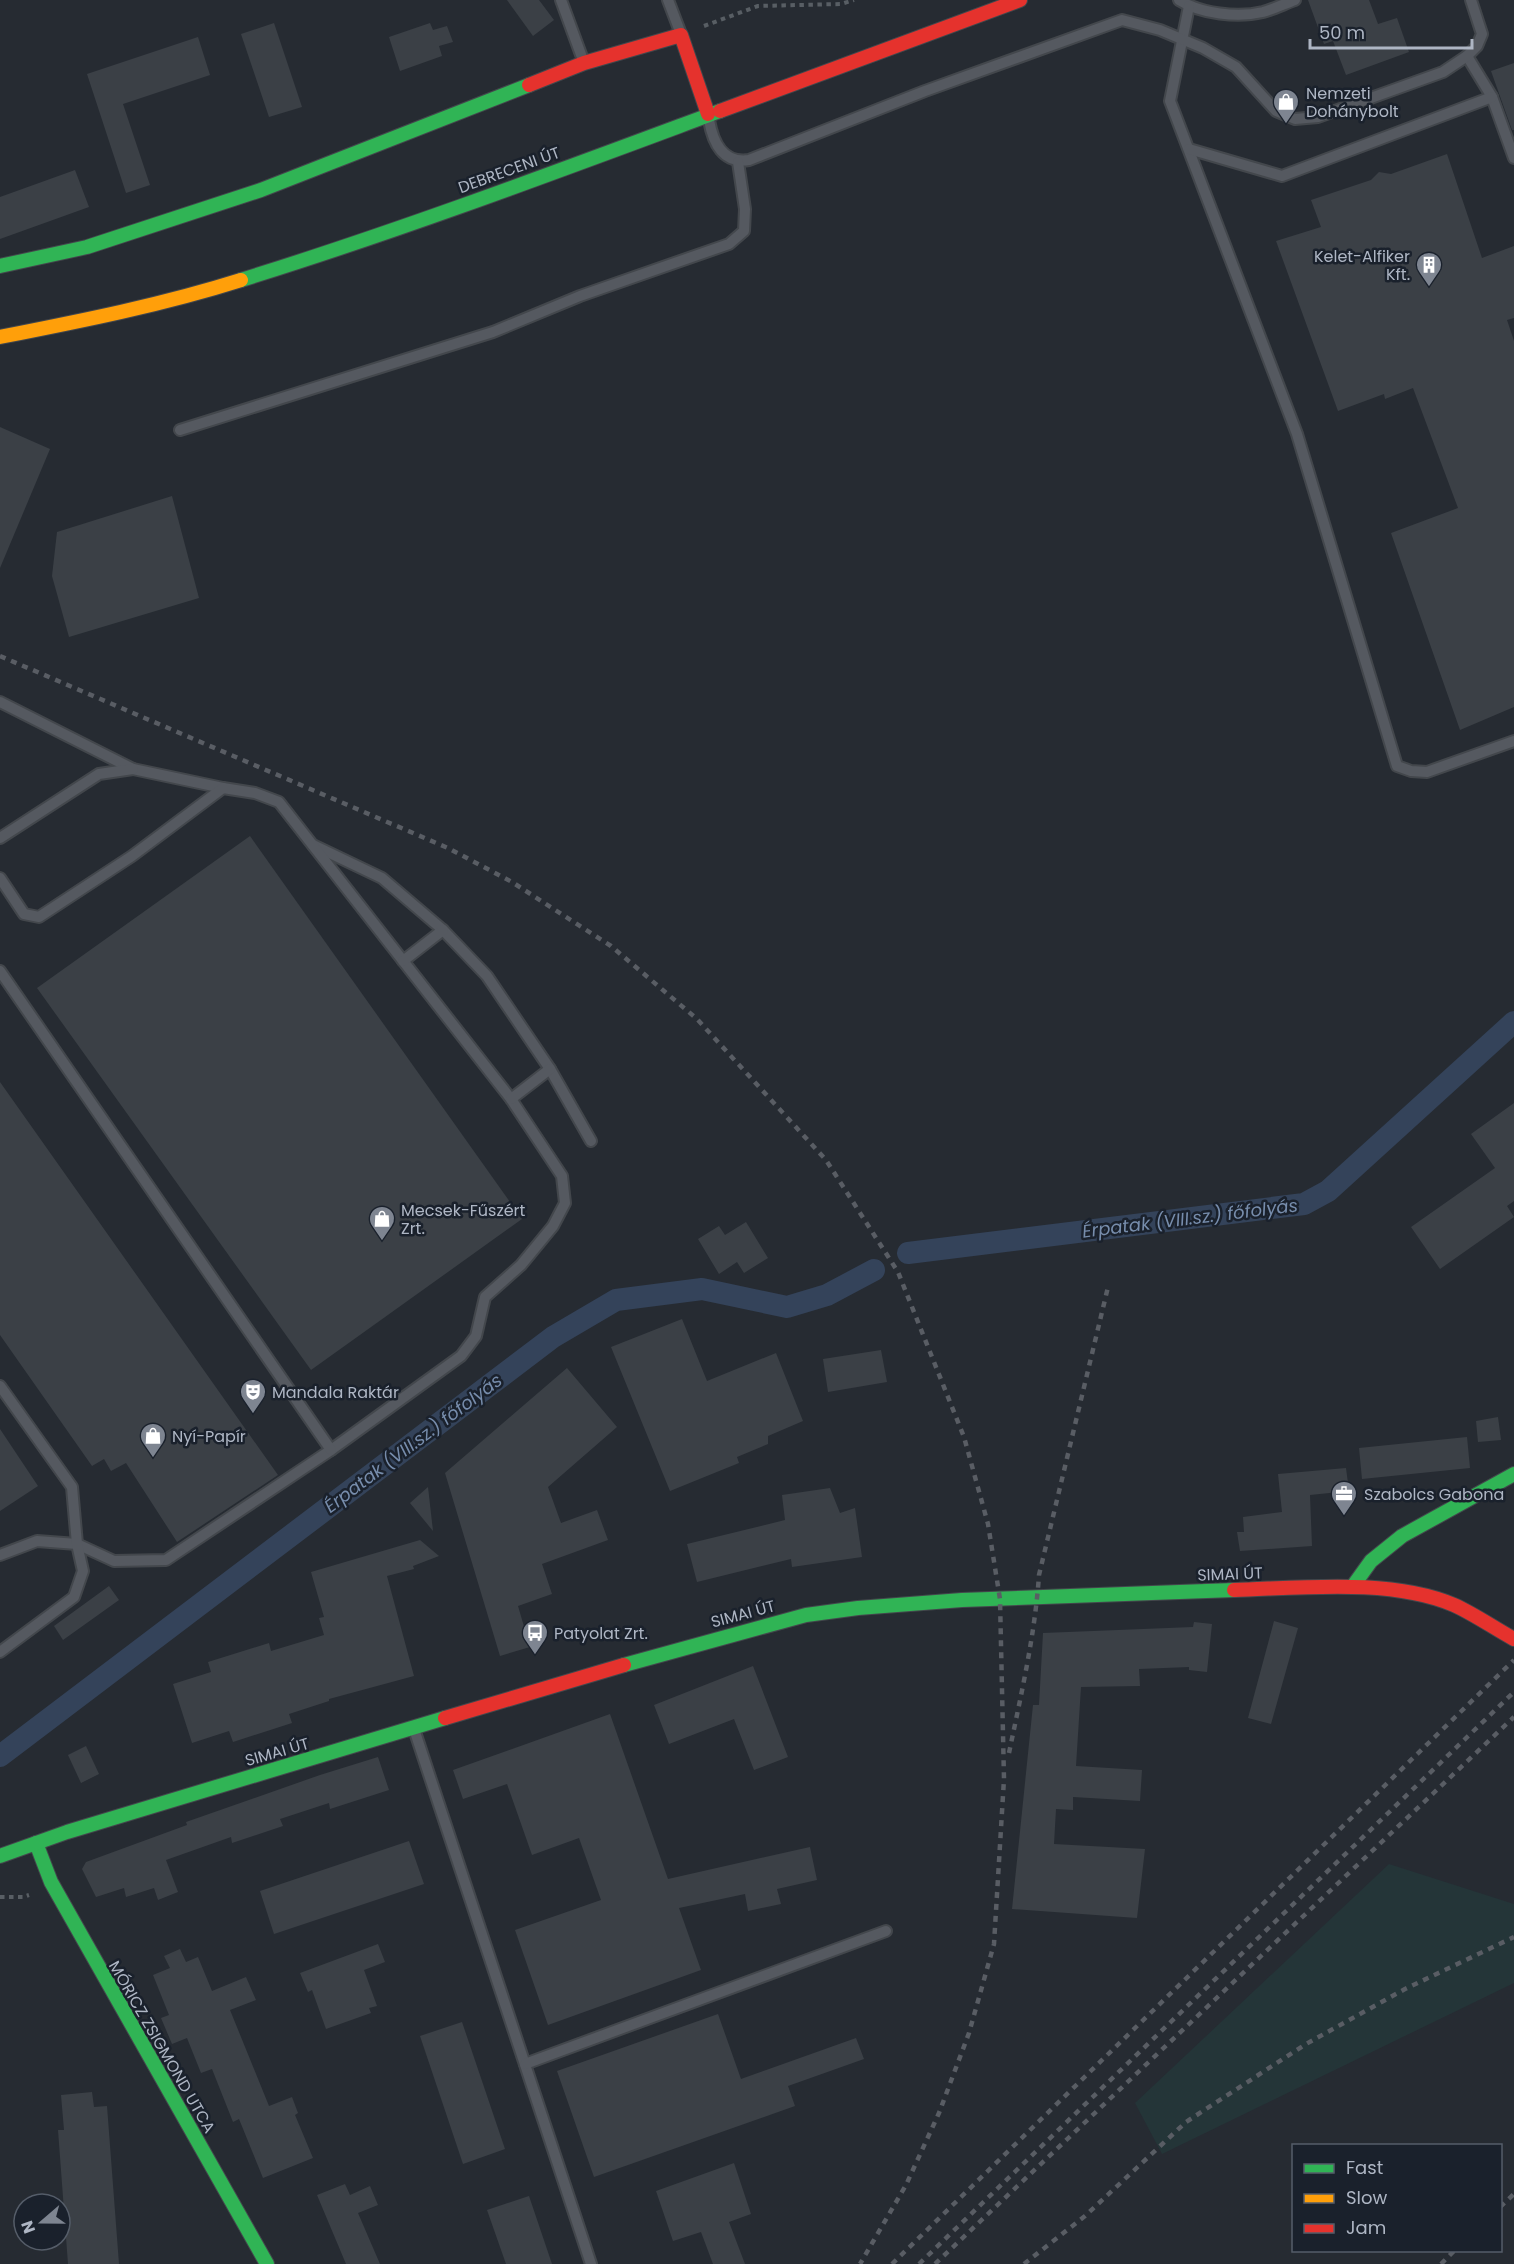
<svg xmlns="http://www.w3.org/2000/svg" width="1514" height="2264" font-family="Poppins,sans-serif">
<rect width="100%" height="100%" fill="#262b32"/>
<!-- green -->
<path fill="#243538" d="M1389 1864 1514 1904V1983L1162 2154 1135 2103Z"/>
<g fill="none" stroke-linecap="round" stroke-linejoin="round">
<!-- canal -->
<g stroke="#34435a" stroke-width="22">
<path d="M908 1253 1304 1204 1328 1191 1514 1022"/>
<path d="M0 1756 553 1337 616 1300 702 1289 787 1307 827 1295 874 1270"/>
</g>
</g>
<!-- building -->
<g fill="#3b4046">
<path d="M507 0H539L554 20 533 36Z"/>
<path d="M1308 0H1369L1378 24 1397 18 1409 52 1346 75 1333 41 1324 44Z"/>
<path d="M274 23 302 107 269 117 241 34Z"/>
<path d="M430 23 433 30 447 26 453 42 439 46 442 56 400 71 389 37Z"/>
<path d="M198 37 210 75 123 104 150 185 126 193 87 74Z"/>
<path d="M1514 63V130H1512L1491 71Z"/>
<path d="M1447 154 1482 258 1514 246V318L1507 320 1514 341V707L1460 730 1391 533 1458 508 1413 388 1385 399 1384 394 1338 411 1276 241 1321 227 1311 200 1371 180 1379 172 1391 174Z"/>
<path d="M75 170 89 207 0 239V197Z"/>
<path d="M0 427 50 449 0 568Z"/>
<path d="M172 496 199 598 69 637 52 576 57 532Z"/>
<path d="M250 836 522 1219 311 1370 37 988Z"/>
<path d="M0 1082 278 1475 177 1542 126 1463 111 1471 104 1459 92 1466 0 1335Z"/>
<path d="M1514 1103V1201L1507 1206 1514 1217 1440 1269 1411 1227 1495 1168 1471 1134Z"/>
<path d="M746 1222 768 1258 744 1273 737 1262 719 1274 698 1239 719 1226 725 1235Z"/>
<path d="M682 1319 707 1381 776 1353 803 1421 768 1436V1444L737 1457 739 1463 670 1491 611 1347Z"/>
<path d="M881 1350 887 1382 828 1392 823 1359Z"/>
<path d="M567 1368 617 1427 548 1487 561 1523 597 1510 608 1540 542 1564 552 1594 518 1606 530 1647 500 1656 445 1473Z"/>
<path d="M1498 1417 1501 1440 1478 1442 1476 1421Z"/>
<path d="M0 1429 38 1486 0 1511Z"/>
<path d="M1467 1437 1470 1468 1362 1479 1359 1448Z"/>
<path d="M1346 1468 1349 1491 1310 1495 1312 1546 1240 1551 1237 1532H1244L1243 1517 1282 1512 1278 1474Z"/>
<path d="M428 1487 433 1531 410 1503Z"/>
<path d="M830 1488 840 1513 855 1508 862 1557 792 1567 791 1559 697 1582 687 1544 785 1520 782 1495Z"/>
<path d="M420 1540 439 1556 413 1566 414 1569 387 1576 414 1676 329 1699V1701L289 1714 292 1723 233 1742 229 1731 192 1743 173 1684 211 1672 208 1662 269 1643 271 1651 324 1635 319 1618 324 1617 311 1572Z"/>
<path d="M109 1586 119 1600 63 1640 54 1626Z"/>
<path d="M1274 1621 1298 1628 1271 1724 1248 1718Z"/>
<path d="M1194 1622 1212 1624 1207 1672 1189 1670V1667L1139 1669 1140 1686 1081 1687 1076 1766 1142 1770 1140 1801 1073 1797V1810L1056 1809 1054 1844 1145 1849 1137 1918 1012 1909 1033 1705H1039L1043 1633 1193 1627Z"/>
<path d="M753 1666 788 1757 754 1770 734 1719 669 1744 654 1705Z"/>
<path d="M610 1714 668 1879 810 1847 817 1880 777 1889 781 1904 748 1911 745 1894 679 1908 701 1970 548 2025 515 1930 601 1900 579 1838 532 1855 507 1784 463 1799 453 1770Z"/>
<path d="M86 1746 99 1774 81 1783 68 1755Z"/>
<path d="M378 1757 389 1790 330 1809 329 1803 280 1819 283 1826 232 1843 231 1837 166 1860 178 1892 158 1900 154 1888 126 1897 124 1888 96 1897 82 1869 86 1862 187 1825 186 1822 320 1775Z"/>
<path d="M409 1841 424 1884 274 1934 260 1891Z"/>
<path d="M378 1944 385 1962 364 1970 377 2006 369 2008 371 2013 326 2029 312 1990 308 1992 300 1973Z"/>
<path d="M180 1949 186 1962 198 1957 212 1991 246 1977 256 2000 230 2010 269 2106 292 2097 298 2113 295 2115 313 2158 263 2178 239 2119 233 2122 212 2069 201 2073 187 2038 172 2044 161 2018 169 2015 153 1975 170 1968 164 1956Z"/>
<path d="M718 2014 741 2079 856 2038 864 2059 788 2086 795 2106 594 2177 557 2071Z"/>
<path d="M462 2022 505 2149 463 2164 420 2036Z"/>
<path d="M92 2092 94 2107 107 2106 119 2264H68L58 2130H64L61 2095Z"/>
<path d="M734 2163 751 2214 729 2222 745 2264H713L701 2232 673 2241 656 2191Z"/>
<path d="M345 2184 350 2195 370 2186 378 2205 358 2213 380 2264H346L317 2195Z"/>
<path d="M529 2196 552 2264H506L487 2210Z"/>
</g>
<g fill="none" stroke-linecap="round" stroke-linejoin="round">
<defs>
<g id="lane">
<path d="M561 0 583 60"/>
<path d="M668 0 681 34"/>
<path d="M1179 0C1201 14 1238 18 1263 12 1274 9 1284 4 1295 0"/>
<path d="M1189 6 1170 101 1297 434 1397 766 1411 771 1427 772 1514 741"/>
<path d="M1467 56 1492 97 1514 158"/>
<path d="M709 120C713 143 723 164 749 160L925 91 1122 20 1160 30 1203 48 1236 67 1276 111 1295 119 1318 117 1443 72 1467 56 1477 46 1482 34 1471 0"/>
<path d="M1189 149 1282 176 1492 97"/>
<path d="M180 430 493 332 580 296 729 244 744 231 745 209 738 162"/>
<path d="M0 702 133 769 223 788"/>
<path d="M0 838 99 774 133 769"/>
<path d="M313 845 382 878 443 930 487 976 550 1069 591 1141"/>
<path d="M0 878 24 914 39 917 132 856 223 788 255 793 279 802 511 1099 562 1176 565 1203 553 1226 521 1265 485 1297 476 1336 461 1356 331 1450 166 1560 114 1561 77 1544 37 1541 0 1555"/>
<path d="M403 961 443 930"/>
<path d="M0 971 331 1450"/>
<path d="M511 1099 550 1069"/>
<path d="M0 1386 72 1487 77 1544 83 1571 74 1597 0 1652"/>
<path d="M415 1732 591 2264"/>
<path d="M525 2064 886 1931"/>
</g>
<g id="fast">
<path d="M0 266 87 247 261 190 529 85"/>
<path d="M241 280C402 230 561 170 720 111"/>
<path d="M1353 1586 1371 1561 1402 1536 1514 1474"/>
<path d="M624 1665 806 1615 858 1608 962 1600 1234 1590"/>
<path d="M36 1843 51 1882 267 2264"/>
<path d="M0 1856 67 1832 445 1718"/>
</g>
<path id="slow" d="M0 337C81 321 162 305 241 280"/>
<g id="jam">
<path d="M529 85 584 63 681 35 708 114"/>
<path d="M720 111 1020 0"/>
<path d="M1234 1590C1301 1588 1391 1578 1454 1605 1474 1614 1494 1628 1514 1639"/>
<path d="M445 1718 624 1665"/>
</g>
</defs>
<!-- lane casing -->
<use href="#lane" stroke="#43474c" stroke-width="14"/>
<!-- fast casing -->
<use href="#fast" stroke="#43474c" stroke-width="16"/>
<!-- slow casing -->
<use href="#slow" stroke="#43474c" stroke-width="16"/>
<!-- jam casing -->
<use href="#jam" stroke="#43474c" stroke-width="16"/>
<!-- path -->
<g stroke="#585e64" stroke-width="4" stroke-dasharray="4.5 4.5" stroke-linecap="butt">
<path d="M704 26 758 6 841 4 854 0"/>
<path d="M0 1897H23L29 1895"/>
</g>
<!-- lane -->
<use href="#lane" stroke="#555960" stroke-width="10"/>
<!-- fast -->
<use href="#fast" stroke="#30b455" stroke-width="14"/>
<!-- slow -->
<use href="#slow" stroke="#ff9f0a" stroke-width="14"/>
<!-- jam -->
<use href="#jam" stroke="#e5322d" stroke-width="14"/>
<!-- rail -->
<g stroke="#595d64" stroke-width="4.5" stroke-dasharray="6 6" stroke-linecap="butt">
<path d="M0 656 448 848 512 882 611 946 697 1019 826 1160 898 1272 964 1437 988 1524 1000 1599 1004 1779 994 1944 969 2033 939 2113 906 2185 860 2264"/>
<path d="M1009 1753C1021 1695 1035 1635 1039 1575L1108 1287"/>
<path d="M1500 2207 1514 2194"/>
<path d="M892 2264 1514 1660"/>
<path d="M919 2264 1514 1692"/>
<path d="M935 2264 1514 1717"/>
<path d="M1024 2264 1085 2216 1186 2122 1306 2044 1405 1989 1514 1937"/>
<path d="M1441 2264 1455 2250"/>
</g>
</g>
<!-- icons -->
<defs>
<symbol id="shop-pin" viewBox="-11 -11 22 30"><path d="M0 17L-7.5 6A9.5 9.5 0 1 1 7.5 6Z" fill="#7e8591" stroke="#1a212c"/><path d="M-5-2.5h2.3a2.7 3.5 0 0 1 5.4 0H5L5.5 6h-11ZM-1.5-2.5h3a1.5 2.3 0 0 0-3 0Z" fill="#fff"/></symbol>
<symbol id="building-pin" viewBox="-11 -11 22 30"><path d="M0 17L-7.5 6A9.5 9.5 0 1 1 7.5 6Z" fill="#7e8591" stroke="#1a212c"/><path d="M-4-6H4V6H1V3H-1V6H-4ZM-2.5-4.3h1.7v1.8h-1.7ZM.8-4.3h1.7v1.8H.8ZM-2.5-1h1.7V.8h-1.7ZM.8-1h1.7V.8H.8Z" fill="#fff"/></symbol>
<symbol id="theatre-pin" viewBox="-11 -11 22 30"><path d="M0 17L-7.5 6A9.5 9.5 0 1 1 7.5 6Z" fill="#7e8591" stroke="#1a212c"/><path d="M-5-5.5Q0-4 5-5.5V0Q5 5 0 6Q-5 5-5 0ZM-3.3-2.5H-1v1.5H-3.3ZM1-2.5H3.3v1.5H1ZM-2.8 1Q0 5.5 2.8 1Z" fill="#fff"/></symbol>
<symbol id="office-pin" viewBox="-11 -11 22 30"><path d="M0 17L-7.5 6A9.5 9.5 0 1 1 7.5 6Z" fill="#7e8591" stroke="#1a212c"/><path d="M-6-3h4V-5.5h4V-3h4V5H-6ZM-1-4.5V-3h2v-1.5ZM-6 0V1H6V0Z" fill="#fff"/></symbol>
<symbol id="bus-pin" viewBox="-11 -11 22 30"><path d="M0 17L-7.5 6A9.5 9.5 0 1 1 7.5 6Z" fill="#7e8591" stroke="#1a212c"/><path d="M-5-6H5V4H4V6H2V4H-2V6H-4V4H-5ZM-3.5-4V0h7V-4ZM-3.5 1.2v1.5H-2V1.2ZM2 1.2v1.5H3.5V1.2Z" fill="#fff"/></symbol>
</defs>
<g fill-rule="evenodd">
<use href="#shop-pin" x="1271" y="87" width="30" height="40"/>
<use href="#building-pin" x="1414" y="250" width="30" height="40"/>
<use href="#shop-pin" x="367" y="1204" width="30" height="40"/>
<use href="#theatre-pin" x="238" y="1377" width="30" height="40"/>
<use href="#shop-pin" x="138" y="1421" width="30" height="40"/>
<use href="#office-pin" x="1329" y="1479" width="30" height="40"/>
<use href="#bus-pin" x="520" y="1618" width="30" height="40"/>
</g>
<g text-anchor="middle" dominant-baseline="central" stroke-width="5" stroke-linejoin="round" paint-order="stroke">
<!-- poi labels -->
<g font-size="16" fill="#aeb6c4" stroke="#1a212c" text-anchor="start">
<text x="1306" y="93">Nemzeti<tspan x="1306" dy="18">Dohánybolt</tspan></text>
<text x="1410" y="256" text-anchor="end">Kelet-Alfiker<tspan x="1410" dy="18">Kft.</tspan></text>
<text x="401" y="1210">Mecsek-Fűszért<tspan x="401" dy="18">Zrt.</tspan></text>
<text x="272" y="1392">Mandala Raktár</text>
<text x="172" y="1436">Nyí-Papír</text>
<text x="1364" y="1494">Szabolcs Gabona</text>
<text x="554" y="1633">Patyolat Zrt.</text>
</g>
<!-- street labels -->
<g font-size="16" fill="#aeb6c4" stroke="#1a212c">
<text transform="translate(509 170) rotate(-20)">DEBRECENI ÚT</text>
<text transform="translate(1230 1574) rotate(-2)">SIMAI ÚT</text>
<text transform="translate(743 1614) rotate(-15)">SIMAI ÚT</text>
<text transform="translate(277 1752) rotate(-16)">SIMAI ÚT</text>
<text transform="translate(162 2047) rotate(60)">MÓRICZ ZSIGMOND UTCA</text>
</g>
<!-- water labels -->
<g font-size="18" font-style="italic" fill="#778dac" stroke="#1a212c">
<text transform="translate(1190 1218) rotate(-7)">Érpatak (VIII.sz.) főfolyás</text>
<text transform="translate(413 1443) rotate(-37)">Érpatak (VIII.sz.) főfolyás</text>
</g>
</g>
<!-- legend -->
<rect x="1292" y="2144" width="210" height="108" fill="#1a212c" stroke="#555d69" stroke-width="1.5"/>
<rect x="1304" y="2164" width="30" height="9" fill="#30b455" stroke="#555d69" stroke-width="1.5"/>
<text x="1346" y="2174" font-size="18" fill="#aeb6c4">Fast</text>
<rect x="1304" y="2194" width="30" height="9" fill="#ff9f0a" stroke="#555d69" stroke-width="1.5"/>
<text x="1346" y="2204" font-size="18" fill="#aeb6c4">Slow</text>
<rect x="1304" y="2224" width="30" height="9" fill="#e5322d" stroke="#555d69" stroke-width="1.5"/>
<text x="1346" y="2234" font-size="18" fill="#aeb6c4">Jam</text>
<!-- north arrow -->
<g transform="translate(42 2222) rotate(250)"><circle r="28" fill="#1a212c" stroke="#555d69" stroke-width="1.5"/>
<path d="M0-4.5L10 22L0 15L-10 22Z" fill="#7e8591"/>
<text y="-9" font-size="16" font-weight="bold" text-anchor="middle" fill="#aeb6c4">N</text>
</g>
<!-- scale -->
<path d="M1310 39v9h162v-9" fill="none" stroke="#aeb6c4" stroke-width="3"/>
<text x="1319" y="39" font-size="18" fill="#aeb6c4" stroke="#1a212c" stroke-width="4.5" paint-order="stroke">50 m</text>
</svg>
